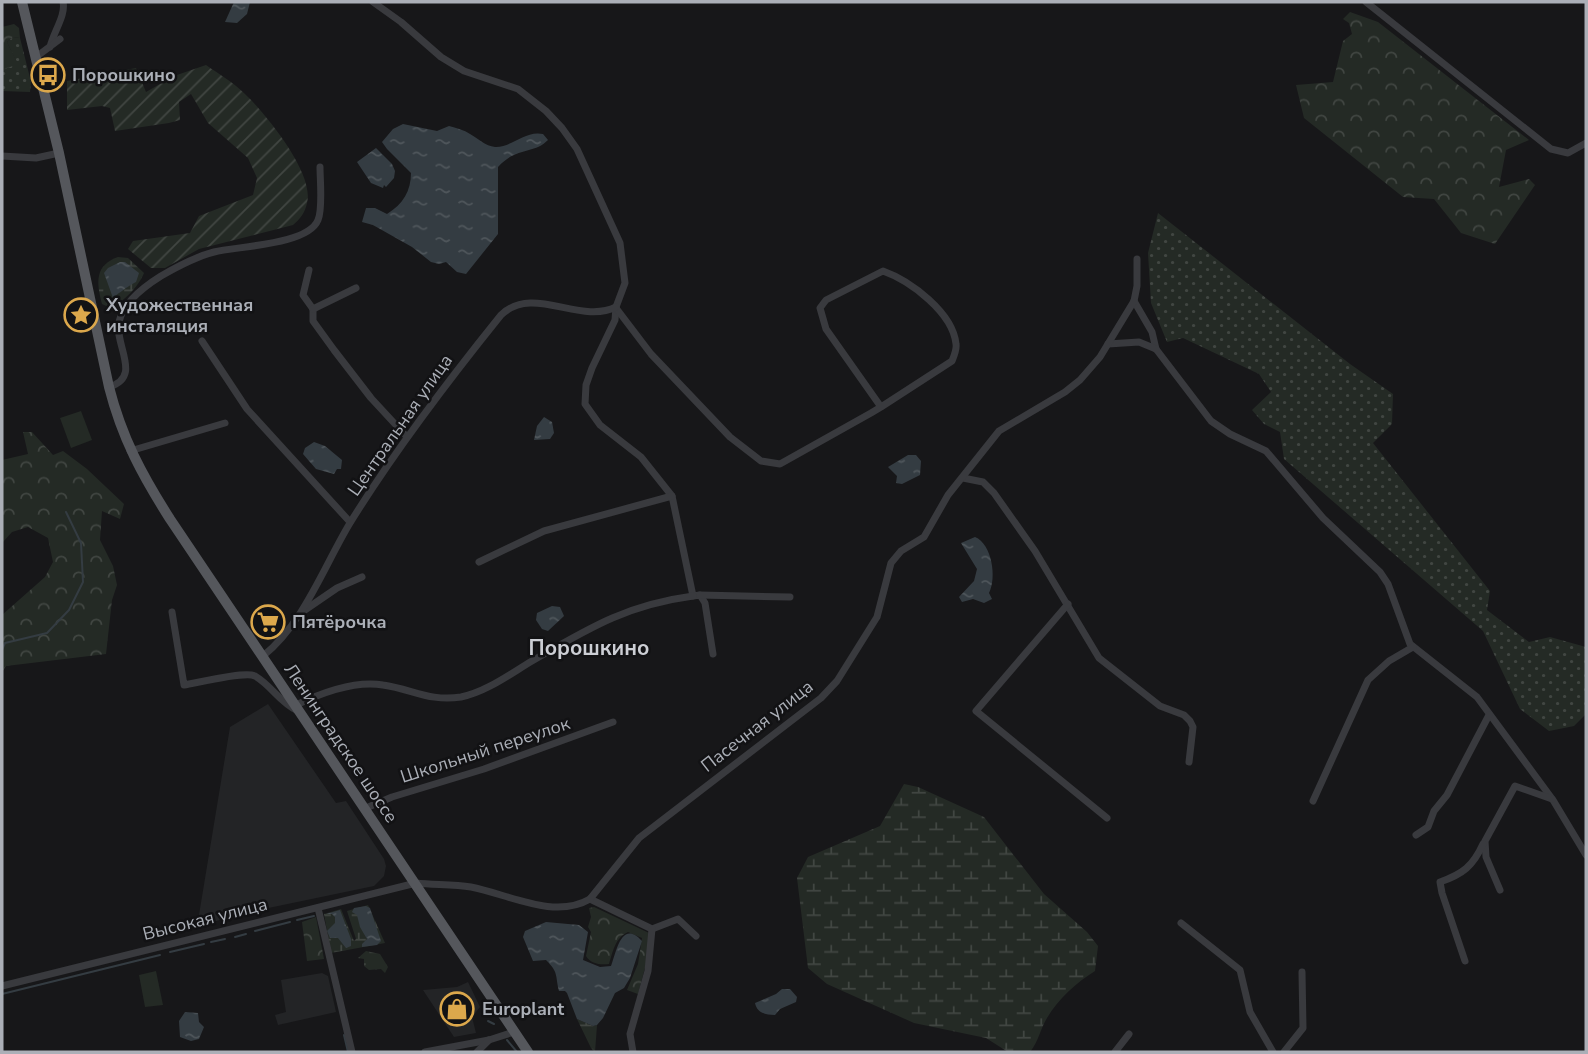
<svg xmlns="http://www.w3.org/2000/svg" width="1588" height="1054" font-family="'Nunito Sans',sans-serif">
<defs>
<pattern id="grass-dots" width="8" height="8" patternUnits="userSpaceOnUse" patternTransform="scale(1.75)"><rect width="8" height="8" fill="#242a25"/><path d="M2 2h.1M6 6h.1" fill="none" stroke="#414642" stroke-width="1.8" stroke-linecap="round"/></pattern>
<pattern id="forest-crowns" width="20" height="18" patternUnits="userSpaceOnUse" patternTransform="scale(1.75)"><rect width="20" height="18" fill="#242a25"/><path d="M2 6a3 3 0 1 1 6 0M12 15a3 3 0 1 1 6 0" fill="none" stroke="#414642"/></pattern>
<pattern id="wetland-marsh" width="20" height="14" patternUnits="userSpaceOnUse" patternTransform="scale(1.75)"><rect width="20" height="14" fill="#242a25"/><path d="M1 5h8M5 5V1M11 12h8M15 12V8" fill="none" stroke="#414642"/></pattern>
<pattern id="garden-furrows" width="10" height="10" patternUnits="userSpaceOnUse" patternTransform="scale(1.75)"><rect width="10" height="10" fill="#242a25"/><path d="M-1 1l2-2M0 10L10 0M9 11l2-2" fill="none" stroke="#414642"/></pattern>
<pattern id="water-ripples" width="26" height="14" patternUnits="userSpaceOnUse" patternTransform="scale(1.75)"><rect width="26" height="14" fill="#343c42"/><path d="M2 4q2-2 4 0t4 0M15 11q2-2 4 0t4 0" fill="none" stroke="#4f565b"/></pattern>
</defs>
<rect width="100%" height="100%" fill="#171719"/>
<!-- built -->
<g fill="#232426">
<path d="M268 704 336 803 346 801 384 859 386 866 384 876 374 886 239 914 197 927 230 727Z"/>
<path d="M322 973 328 976 336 1012 278 1025 275 1015 286 1012 281 980Z"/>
<path d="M468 982 480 1007 472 1017 476 1033 454 1037 423 990 457 987Z"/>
</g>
<!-- grass -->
<g fill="url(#grass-dots)">
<path d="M13 37 20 38 31 82 30 92 2 91V70L17 63 7 42Z"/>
<path d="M1158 213 1350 364 1393 394 1392 424 1373 443 1490 591 1487 610 1529 642 1550 637 1586 647V714L1574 726 1549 731 1520 709 1483 631 1284 459 1280 432 1264 424 1252 410 1271 392 1259 374 1183 338 1167 342 1151 303 1148 253Z"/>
</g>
<!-- forest -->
<g fill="url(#forest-crowns)">
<path d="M1350 12 1378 22 1529 140 1506 150 1499 187 1529 179 1535 185 1495 244 1461 233 1434 199 1403 197 1304 118 1296 85 1333 82 1343 41 1352 34 1349 23 1343 19Z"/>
<path d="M14 24 19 28 20 38 13 37 7 42 18 64 2 70V27Z"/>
<path d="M23 432H32L53 455 63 451 87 469 124 504 120 519 102 511 100 540 113 566 117 585 112 600 106 654 6 666 2 672V615L45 577 53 562 48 538 28 527 12 532 2 543V460L28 454Z"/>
<path d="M594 907 649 933 647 960 638 994 627 990 638 964 642 938 628 932C615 938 613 951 609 964 600 965 591 964 586 956L591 932 588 927 591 917 589 908Z"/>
<path d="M316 917 324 959 307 961 302 922Z"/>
</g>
<!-- wetland -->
<g fill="url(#wetland-marsh)">
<path d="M118 257 128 258 144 273C139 286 123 302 111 308L102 304C96 282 95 265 118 257Z"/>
<path d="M904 784 918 787 984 817 1044 894 1087 932 1098 946 1095 971C1077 982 1058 999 1047 1018 1040 1029 1039 1041 1030 1052H1008L986 1038 914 1023 827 984 808 968 797 878 808 857 880 826Z"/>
<path d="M368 905 385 943 331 953 324 914 341 909 354 941 356 939 347 911Z"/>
<path d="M366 951 380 954 388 967 385 973 381 969 369 970 364 966V959L358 958Z"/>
<path d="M577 1019 593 1026 597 1025 595 1052 591 1048Z"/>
</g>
<!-- garden -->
<path fill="url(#garden-furrows)" d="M206 65C219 74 234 83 245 94 266 114 315 174 307 203 305 213 300 219 293 225L199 249 165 268H151L128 249 133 241 190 233 199 216 253 195 257 178 248 158 208 123 191 94 179 102 180 120 169 123 115 131 110 108 102 106 67 110V81L136 68 146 92 174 76Z"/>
<!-- pitch -->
<g fill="#242a25">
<path d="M81 411 92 440 71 448 60 418Z"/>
<path d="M156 971 163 1005 145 1007 139 975Z"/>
</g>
<!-- water -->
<g fill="url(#water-ripples)">
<path d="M234 2H250L247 14 237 23 225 22Z"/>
<path d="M403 124 437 131 449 126C456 128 464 130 470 134 479 139 485 146 495 147 511 148 525 130 543 134L548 140C533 155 517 146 498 167V234L466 274 457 272 446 262 439 264 431 262 412 247 373 225 362 222 366 208H375L387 214C403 204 411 191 411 173L387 149 382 142 393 129Z"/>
<path d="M376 148 392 164 395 171 394 178 386 187 384 185 383 188 371 183 357 162Z"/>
<path d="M120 262H125L139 273 136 282C131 284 116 295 113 298L104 273 108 268Z"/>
<path d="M544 417 552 422 554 433 550 439 534 440 537 426Z"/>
<path d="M314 442 325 446 342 460 341 469H337L334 474 316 469 303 454 305 448Z"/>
<path d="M908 455H916L921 461 920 475 902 484 896 483 897 476 888 467Z"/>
<path d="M975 537C992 544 997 578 989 593L992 599 984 603 973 599 962 602 959 597 974 581 977 569 961 543Z"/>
<path d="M552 606 560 607 564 616 548 631 542 629 536 620 537 613Z"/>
<path d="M366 906 370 908 381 941 377 945 362 947V944L367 939 360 927 357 915 352 912 354 908Z"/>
<path d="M340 910 351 939V946L346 948 338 938H330L327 931 335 923V917L332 914H326Z"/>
<path d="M546 922 579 925 588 932 583 960 600 967 611 966C616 954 621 918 642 941L630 978 624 988 615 993 603 1018 597 1025 593 1026 577 1019 567 993 565 991H559C555 975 559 973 546 960L533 961 523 937 525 931Z"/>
<path d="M782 989H790L797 997 796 1002 780 1009 775 1015C766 1015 757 1013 755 1003L776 994Z"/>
<path d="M185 1012 198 1013 199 1022 204 1027 199 1039 191 1041 180 1037 179 1021Z"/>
</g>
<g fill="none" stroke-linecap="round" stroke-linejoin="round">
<!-- stream -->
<g stroke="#343c42" stroke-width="2">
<path d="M2 650 5 643 47 633 69 610 83 582 81 543 66 512"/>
<path d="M297 920 314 916"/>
<path d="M255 931 290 922"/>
<path d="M235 937 246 934"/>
<path d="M211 942 225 939"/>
<path d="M170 952 204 944"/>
<path d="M2 994 160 955"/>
<path d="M488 1021 494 1024"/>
<path d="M344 1035 348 1052"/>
<path d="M507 1040 517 1052"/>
</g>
<!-- minor -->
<g stroke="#393a3e" stroke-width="7">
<path d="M373 2 401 22 441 57 464 71 518 89 546 111 562 128 577 149 620 243 625 283 616 307 615 320 592 368 586 385 585 404 600 425 641 457 672 496 693 596 700 595 705 603 713 654"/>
<path d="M1366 2 1551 149 1568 153 1586 143"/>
<path d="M50 47C54 31 66 15 63 2"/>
<path d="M36 57 60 39"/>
<path d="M2 156 36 158 59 153"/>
<path d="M309 270 303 295 313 309"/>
<path d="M1134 301 1152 332 1156 349"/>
<path d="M616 308 651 354 730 437 761 461 780 464 871 413 881 407 952 361C954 356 957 349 956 344 953 313 911 281 883 271L826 300 820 308 826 329 881 407"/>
<path d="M313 309V321L334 350 371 398 407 437"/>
<path d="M313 309 356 288"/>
<path d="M202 341 247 409 350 522"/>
<path d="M1108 344 1139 342 1156 349 1211 421 1230 434 1266 451 1323 518 1380 572 1388 584 1410 644 1477 697 1553 800 1586 855"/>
<path d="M109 387C143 377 114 345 119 322 123 303 145 286 161 276 178 266 195 257 214 252 238 246 308 245 318 220 323 209 320 180 320 167"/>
<path d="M130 451 225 423"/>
<path d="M963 478 983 482 994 493 1035 551 1099 658 1160 706 1184 715 1190 721 1193 727 1189 762"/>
<path d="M479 562 544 531 672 496"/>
<path d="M700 595 790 597"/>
<path d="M1068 604 976 711 1107 818"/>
<path d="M172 612 184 685C197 683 245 671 255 676 272 686 279 702 298 711"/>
<path d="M302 612 337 588 362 577"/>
<path d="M263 656C304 623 324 566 350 523 395 450 447 382 501 315 533 284 580 325 616 307"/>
<path d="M296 705C321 693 354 680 383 685 412 689 430 702 461 697 486 692 510 674 532 661 589 628 626 605 693 596"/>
<path d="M1313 801 1368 680 1389 661 1413 647"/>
<path d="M366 808 392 797 484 769 613 722"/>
<path d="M1416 835 1428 827 1434 811 1447 795 1489 715"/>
<path d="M1500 890 1486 857 1485 841 1515 786 1552 799"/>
<path d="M590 899 652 929 678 919 696 936"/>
<path d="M318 908 352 1052"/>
<path d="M1181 923 1240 970 1250 1012 1273 1052"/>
<path d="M1465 961 1442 893 1440 882C1463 874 1473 866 1483 844"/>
<path d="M2 986 416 883C434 885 453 884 471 887 508 894 554 920 590 899L639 838 821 698 837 681 877 617 891 563 901 551 924 537 948 495 999 431 1065 392 1080 380 1100 357 1134 301 1137 286V259"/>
<path d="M425 1052 489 1040 514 1032"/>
<path d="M477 1052 489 1040"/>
<path d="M633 1052 630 1034 648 971 652 929"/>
<path d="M1115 1052 1129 1034"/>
<path d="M1284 1052 1303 1028 1302 972"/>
</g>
<!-- major -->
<path stroke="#55575c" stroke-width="10" d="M22 2 59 153 109 387C122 438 142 475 170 519L528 1052"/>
</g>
<!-- icons -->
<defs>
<symbol id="bus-ring" viewBox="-11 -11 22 22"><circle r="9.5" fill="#121214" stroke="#dca84c" stroke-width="1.5"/><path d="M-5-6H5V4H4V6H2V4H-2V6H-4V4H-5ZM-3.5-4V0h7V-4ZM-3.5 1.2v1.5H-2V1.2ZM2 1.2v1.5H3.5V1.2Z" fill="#dca84c"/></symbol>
<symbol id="sight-ring" viewBox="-11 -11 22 22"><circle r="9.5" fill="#121214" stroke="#dca84c" stroke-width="1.5"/><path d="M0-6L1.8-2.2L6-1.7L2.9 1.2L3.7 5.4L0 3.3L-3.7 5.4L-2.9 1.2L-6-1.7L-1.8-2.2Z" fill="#dca84c"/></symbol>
<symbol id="supermarket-ring" viewBox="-11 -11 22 22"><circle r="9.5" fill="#121214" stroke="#dca84c" stroke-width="1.5"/><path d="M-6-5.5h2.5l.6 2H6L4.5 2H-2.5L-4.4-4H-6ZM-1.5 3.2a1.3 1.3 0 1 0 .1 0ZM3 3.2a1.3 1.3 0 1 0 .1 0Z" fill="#dca84c"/></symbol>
<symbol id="shop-ring" viewBox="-11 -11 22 22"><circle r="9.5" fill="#121214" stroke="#dca84c" stroke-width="1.5"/><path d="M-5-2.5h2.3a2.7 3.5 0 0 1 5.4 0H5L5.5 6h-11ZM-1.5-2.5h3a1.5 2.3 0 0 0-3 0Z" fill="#dca84c"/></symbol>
</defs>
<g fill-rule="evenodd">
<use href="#bus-ring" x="29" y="56" width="38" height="38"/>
<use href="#sight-ring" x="62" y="296" width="38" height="38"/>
<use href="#supermarket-ring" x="249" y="603" width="38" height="38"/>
<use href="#shop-ring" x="438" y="990" width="38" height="38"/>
</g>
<g text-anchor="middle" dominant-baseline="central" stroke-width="5" stroke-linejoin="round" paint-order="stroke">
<!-- poi labels -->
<g font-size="18" font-weight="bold" fill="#abafb7" stroke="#121214" text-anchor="start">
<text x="72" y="75">Порошкино</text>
<text x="106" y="305">Художественная<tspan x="106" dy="21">инсталяция</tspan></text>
<text x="292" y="622">Пятёрочка</text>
<text x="482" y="1009">Europlant</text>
</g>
<!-- street labels -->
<g font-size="18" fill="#abafb7" stroke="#121214">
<text transform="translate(400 425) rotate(-55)">Центральная улица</text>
<text transform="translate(757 726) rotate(-38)">Пасечная улица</text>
<text transform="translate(341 743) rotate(56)">Ленинградское шоссе</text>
<text transform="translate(485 750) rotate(-18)">Школьный переулок</text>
<text transform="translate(205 919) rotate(-14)">Высокая улица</text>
</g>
<!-- quarter labels -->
<g font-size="21" font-weight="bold" fill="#ccced4" stroke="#121214">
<text x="589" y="648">Порошкино</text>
</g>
</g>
<!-- border -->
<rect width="1588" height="1054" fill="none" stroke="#abafb7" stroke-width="7"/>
</svg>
